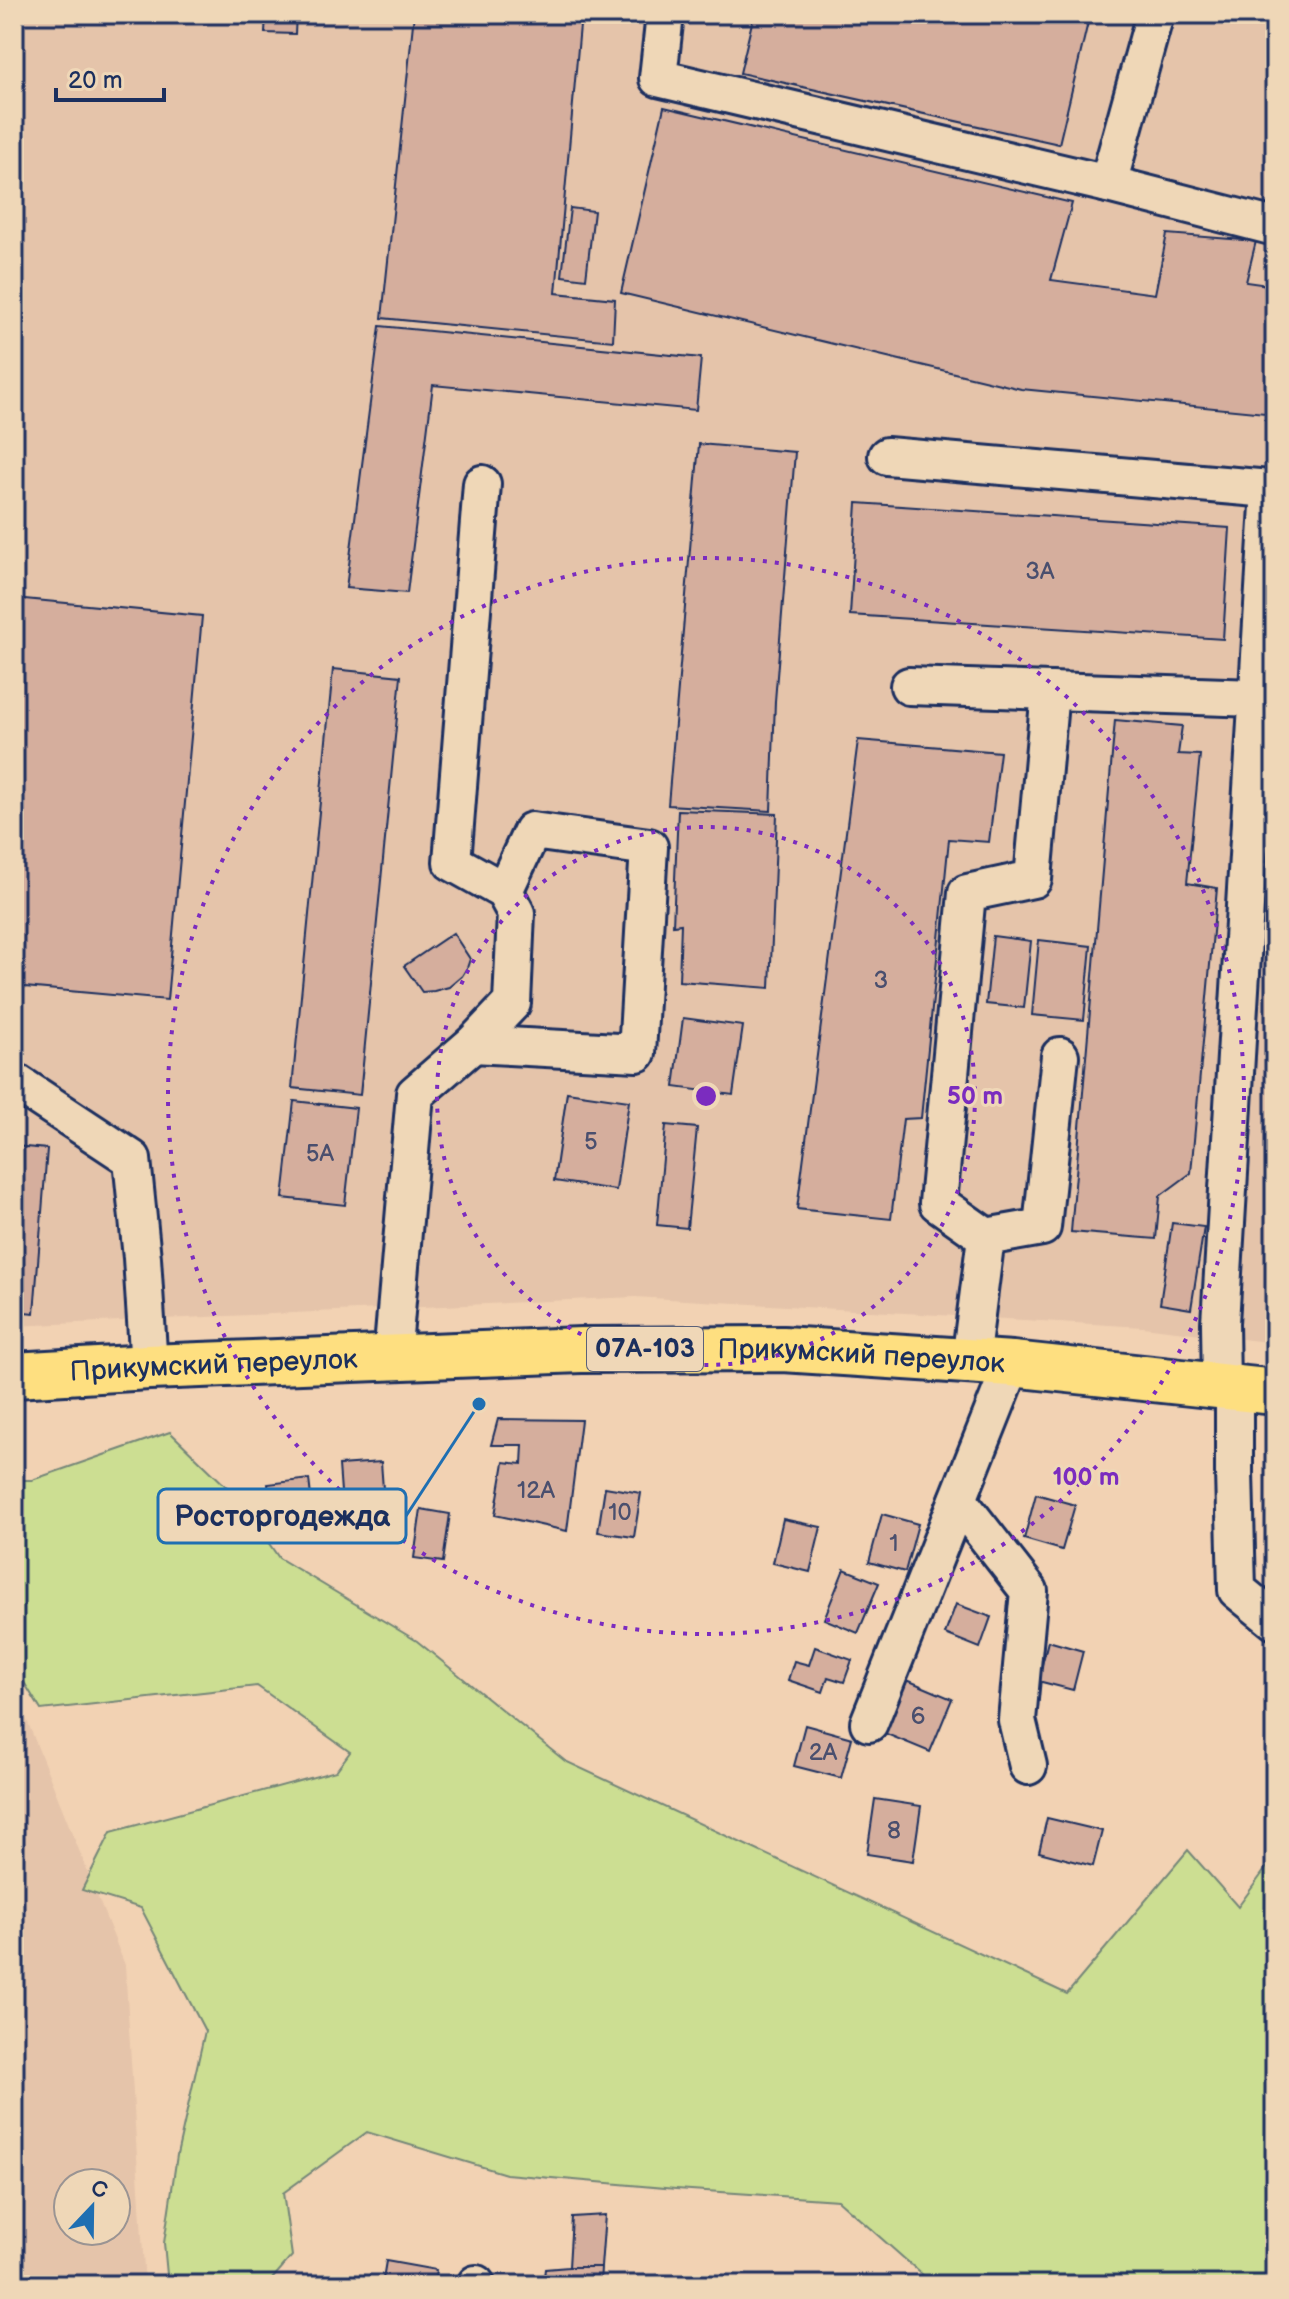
<svg xmlns="http://www.w3.org/2000/svg" width="1289" height="2299" font-family="'Balsamiq Sans',sans-serif">
<rect width="100%" height="100%" fill="#f2d2b3"/>
<filter id="ink" filterUnits="userSpaceOnUse"><feTurbulence type="fractalNoise" baseFrequency=".0125" numOctaves="2"/><feDisplacementMap in="SourceGraphic" scale="16" xChannelSelector="R" yChannelSelector="G"/><feConvolveMatrix kernelMatrix="1 2 1 2 8 2 1 2 1" color-interpolation-filters="sRGB"/></filter>
<g filter="url(#ink)">
<!-- built -->
<g fill="#e5c4aa" fill-rule="evenodd">
<path d="M14 14H1275V1343L1143 1327 635 1297 14 1326Z"/>
<path d="M14 1688 125 1965 145 2285H14ZM68 2183H116V2231H68Z"/>
</g>
<!-- green -->
<path fill="#ccde92" stroke="#748678" stroke-width="2" d="M170 1432 237 1497 279 1558 417 1641 565 1761 1067 1994 1188 1850 1238 1907 1275 1856V2285H934L838 2200 676 2189 506 2174 367 2132 283 2193 292 2256 267 2285H168L164 2243 177 2155 205 2031 141 1908 82 1890 111 1832 336 1771 350 1752 257 1686 41 1710 14 1666V1480H32Z"/>
<!-- building -->
<g fill="#d5ae9d" stroke="#1b2f5e" stroke-width="2">
<path d="M266 14H296L295 34 265 33Z"/>
<path d="M414 14H581L556 293 615 299 613 341 382 318Z"/>
<path d="M754 14H1090L1059 144 740 73Z"/>
<path d="M664 107 1072 203 1051 280 1155 294 1167 234 1256 241 1246 282 1275 286V414L1021 389 621 293Z"/>
<path d="M570 208 594 211 586 279 562 276Z"/>
<path d="M380 326 701 358 696 410 433 385 407 593 346 588Z"/>
<path d="M699 444 795 452 775 701 771 811 668 805Z"/>
<path d="M857 503 1230 528 1223 639 850 615Z"/>
<path d="M14 598 202 616 167 1000 14 986Z"/>
<path d="M333 669 401 676 360 1095 292 1088Z"/>
<path d="M1115 720 1182 726 1178 754 1200 755 1187 883 1217 888 1191 1173 1160 1196 1156 1239 1071 1232Z"/>
<path d="M858 740 1000 752 989 842 949 839 921 1118 903 1119 891 1219 797 1209Z"/>
<path d="M678 810 777 814 770 988 679 981 681 924 673 925Z"/>
<path d="M453 933 470 959 467 968 462 976 449 987 434 991 422 992 404 966Z"/>
<path d="M993 936 1031 941 1024 1008 986 1004Z"/>
<path d="M1039 940 1091 946 1084 1020 1032 1015Z"/>
<path d="M683 1018 743 1026 733 1095 674 1087Z"/>
<path d="M567 1092 629 1101 616 1190 554 1181Z"/>
<path d="M294 1101 356 1108 345 1205 283 1198Z"/>
<path d="M666 1125 697 1128 687 1228 657 1225Z"/>
<path d="M14 1146 47 1149 34 1313 14 1311Z"/>
<path d="M1172 1223 1204 1227 1191 1309 1160 1304Z"/>
<path d="M498 1419 581 1420 567 1531 495 1515 504 1462 522 1464 523 1445H491Z"/>
<path d="M381 1462 385 1516 343 1519 339 1465Z"/>
<path d="M309 1479 312 1506 271 1511 268 1484Z"/>
<path d="M605 1487 641 1493 634 1537 598 1532Z"/>
<path d="M1036 1494 1075 1505 1062 1550 1024 1539Z"/>
<path d="M421 1509 450 1514 443 1562 414 1558Z"/>
<path d="M882 1514 918 1524 905 1572 869 1562Z"/>
<path d="M783 1519 821 1527 810 1572 773 1563Z"/>
<path d="M844 1569 879 1583 858 1633 824 1619Z"/>
<path d="M956 1604 991 1617 980 1648 945 1634Z"/>
<path d="M1048 1641 1083 1651 1073 1690 1038 1681Z"/>
<path d="M815 1647 852 1660 844 1682 828 1677 823 1692 788 1680 794 1661 809 1665Z"/>
<path d="M907 1680 952 1699 930 1752 884 1733Z"/>
<path d="M805 1725 852 1738 841 1778 794 1766Z"/>
<path d="M875 1799 921 1806 913 1861 867 1854Z"/>
<path d="M1047 1818 1102 1831 1093 1866 1039 1852Z"/>
<path d="M605 2215 601 2267H569L572 2217Z"/>
<path d="M386 2261 436 2270 434 2285H382Z"/>
<path d="M569 2267H601L600 2285H543L545 2269Z"/>
</g>
<g fill="none" stroke-linecap="round" stroke-linejoin="round">
<defs>
<g id="minor">
<path d="M665 14 658 78 1108 184 1275 227"/>
<path d="M1108 184 1155 14"/>
<path d="M887 456 1270 489 1220 1323 1221 1387"/>
<path d="M909 686 1256 698"/>
<path d="M473 1044 637 1053 649 847 532 831 504 891"/>
<path d="M14 1081 132 1159 142 1258 149 1367"/>
<path d="M986 1237 1042 1227 1060 1056"/>
<path d="M392 1358 415 1094 473 1044 512 1003 516 913 504 891 452 862 482 484"/>
<path d="M970 1361 986 1237 938 1203 967 893 1033 879 1050 691"/>
<path d="M1234 1388V1472L1237 1590 1275 1621"/>
<path d="M958 1500 1029 1591 1017 1720 1028 1766"/>
<path d="M869 1723 1012 1364"/>
<path d="M476 2285V2284"/>
</g>
<g id="major">
<path id="s1" d="M14 1375 149 1367 581 1350 783 1349 1012 1364 1275 1392"/>
</g>
</defs>
<!-- minor casing -->
<use href="#minor" stroke="#1b2f5e" stroke-width="42"/>
<!-- major casing -->
<use href="#major" stroke="#1b2f5e" stroke-width="50"/>
<!-- minor -->
<use href="#minor" stroke="#efd7b7" stroke-width="36"/>
<!-- major -->
<use href="#major" stroke="#fedf80" stroke-width="44"/>
</g>
</g>
<!-- distance rings -->
<g fill="none" stroke="#7b2cbf" stroke-width="4" stroke-dasharray="4 8">
<circle cx="706" cy="1096" r="269"/>
<circle cx="706" cy="1096" r="538"/>
</g>
<g text-anchor="middle" dominant-baseline="central" stroke-width="6" stroke-linejoin="round" paint-order="stroke">
<!-- number labels -->
<g font-size="24" fill="#4a4f6e">
<text x="1040" y="571">3А</text>
<text x="881" y="980">3</text>
<text x="591" y="1141">5</text>
<text x="320" y="1153">5А</text>
<text x="536" y="1490">12А</text>
<text x="620" y="1512">10</text>
<text x="894" y="1543">1</text>
<text x="918" y="1716">6</text>
<text x="823" y="1752">2А</text>
<text x="894" y="1830">8</text>
</g>
<!-- shield labels -->
<rect fill="#efd7b7" stroke="#5b6179" stroke-width="2" x="587" y="1327" width="116" height="44" rx="6"/>
<g font-size="26" font-weight="bold" fill="#1b2f5e">
<text x="645" y="1349">07А-103</text>
</g>
<!-- street labels -->
<g font-size="28" fill="#1b2f5e" stroke="#efd7b7">
<text stroke="none"><textPath href="#s1" startOffset="848">Прикумский переулок</textPath></text>
<text stroke="none"><textPath href="#s1" startOffset="200">Прикумский переулок</textPath></text>
</g>
</g>
<circle cx="706" cy="1096" r="12" fill="#7b2cbf" stroke="#efd7b7" stroke-width="4"/>
<g font-size="24" text-anchor="middle" font-weight="bold" fill="#7b2cbf" stroke="#efd7b7" stroke-width="6" stroke-linejoin="round" paint-order="stroke">
<text x="975" y="1104">50 m</text>
<text x="1086" y="1485">100 m</text>
</g>
<!-- callouts -->
<path fill="none" stroke="#1f6fb2" stroke-width="3" d="M479 1404L406 1516"/>
<circle fill="#1f6fb2" stroke="#efd7b7" stroke-width="3" cx="479" cy="1404" r="8"/>
<rect fill="#efd7b7" stroke="#1f6fb2" stroke-width="3" x="158" y="1489" width="248" height="54" rx="8"/>
<g font-size="30" text-anchor="middle" font-weight="bold" fill="#1b2f5e">
<text x="282" y="1526">Росторгодежда</text>
</g>
<!-- margin -->
<rect width="1289" height="2299" fill="none" stroke="#efd7b7" stroke-width="48"/>
<rect x="24" y="24" width="1241" height="2251" fill="none" stroke="#1b2f5e" stroke-width="3" filter="url(#ink)"/>
<!-- north arrow -->
<g transform="translate(92 2207) rotate(22)"><circle r="38" fill="#efd7b7" stroke="#9a9493" stroke-width="2"/>
<path d="M0-6L14 30L0 20L-14 30Z" fill="#1f6fb2"/>
<text y="-12" font-size="22" font-weight="bold" text-anchor="middle" fill="#1b2f5e">С</text>
</g>
<!-- scale -->
<path d="M56 88v12h108v-12" fill="none" stroke="#1b2f5e" stroke-width="4"/>
<text x="68" y="88" font-size="24" fill="#1b2f5e" stroke="#efd7b7" stroke-width="6" paint-order="stroke">20 m</text>
</svg>
